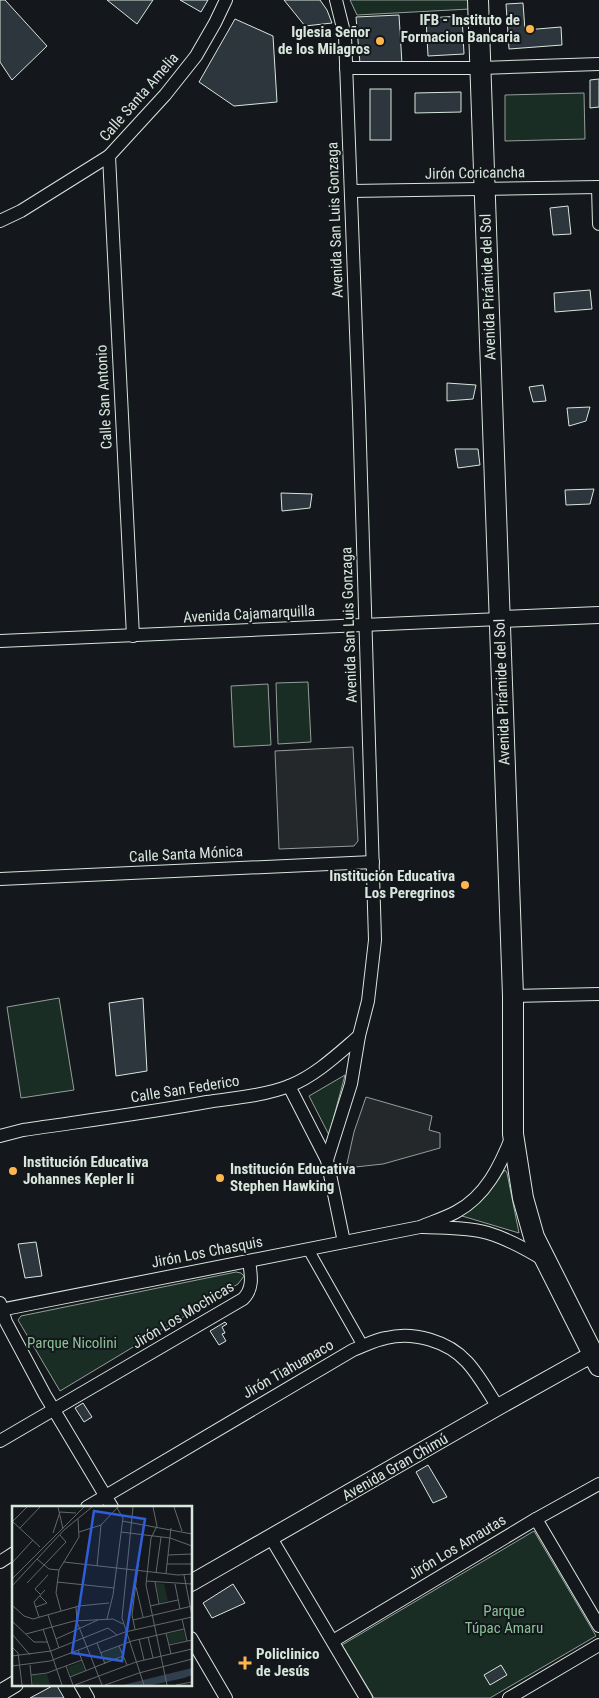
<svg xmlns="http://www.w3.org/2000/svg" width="599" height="1698" font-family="'Roboto Condensed',sans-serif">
<rect width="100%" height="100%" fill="#14181c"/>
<!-- green -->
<g fill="#1a2d24" stroke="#939e99">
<path d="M350 0H469L470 9 357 15Z"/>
<path d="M584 93 585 139 505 141V95Z"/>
<path d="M308 682 311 742 278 744 276 683Z"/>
<path d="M268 684 271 745 234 747 231 686Z"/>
<path d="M59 998 74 1090 21 1098 7 1007Z"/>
<path d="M345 1075 329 1135 309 1096Z"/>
<path d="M505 1170 507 1173 519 1233 462 1216 491 1187Z"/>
<path d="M236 1272 241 1273 244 1276 238 1284 60 1391 18 1320 21 1316Z"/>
<path d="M534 1531 596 1636 490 1698H374L342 1645Z"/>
</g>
<!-- parking -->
<g fill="#24282b" stroke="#939e99">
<path d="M353 747 358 841 354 846 279 849 275 751Z"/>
<path d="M366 1097 432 1116 429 1130 440 1133V1148L383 1164 346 1168 354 1132Z"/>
</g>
<!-- building -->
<g fill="#2c363c" stroke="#d8e6dc">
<path d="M0 0H5L47 46 12 80 0 62Z"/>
<path d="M107 0H153L137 24Z"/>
<path d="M180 0H208L201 12Z"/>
<path d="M284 0H320L327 10 332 23 305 26Z"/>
<path d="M523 3 525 30 561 27 562 45 509 49 506 4Z"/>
<path d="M399 15 402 64H360L356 17Z"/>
<path d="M462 16 464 54 428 56 426 18Z"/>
<path d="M235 19 273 36 277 102 234 106 199 82Z"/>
<path d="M599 79V107L590 108V80Z"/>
<rect x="370" y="89" width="21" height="51"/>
<path d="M461 92V112L415 113V93Z"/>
<path d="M568 206 571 234 553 235 550 208Z"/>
<path d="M590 290 592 309 555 312 554 293Z"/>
<path d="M447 383 476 385 473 399 447 401Z"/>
<path d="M543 385 546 401 533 402 529 387Z"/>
<path d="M590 407 586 421 569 426 567 408Z"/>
<path d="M455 449H478L480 465 458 468Z"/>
<path d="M594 489 590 504 566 505 565 490Z"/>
<path d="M281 493 312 494 310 508 282 511Z"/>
<path d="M143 998 147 1071 116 1076 109 1003Z"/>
<path d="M36 1242 42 1276 25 1278 18 1244Z"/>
<path d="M225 1322 227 1324 222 1327 225 1333 222 1334 226 1341 219 1345 210 1331Z"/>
<path d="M83 1403 92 1417 84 1422 75 1408Z"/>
<path d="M428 1465 447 1497 433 1503 416 1472Z"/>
<path d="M233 1584 245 1603 212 1618 203 1603Z"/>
<path d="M501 1665 507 1675 490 1685 484 1675Z"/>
<path d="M56 1684 64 1698H30Z"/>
</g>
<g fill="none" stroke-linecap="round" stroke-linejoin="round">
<defs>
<path id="pedestrian" d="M308 1249 363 1346"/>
<g id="minor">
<path d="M336 0 345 36 359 412 375 940 368 1001 359 1036 351 1084 327 1160 344 1242"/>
<path d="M346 68H481L599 64"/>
<path d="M109 156 133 636"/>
<path d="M598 187 599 224"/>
<path d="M351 191 599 187"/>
<path d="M0 221 21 211 109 156 165 95 196 56 215 23 226 0"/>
<path d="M0 641 500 619"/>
<path d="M0 879 373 862"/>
<path d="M513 996 599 994"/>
<path d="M289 1086 327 1160"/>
<path d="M0 1136 23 1130C84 1121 146 1113 207 1102 234 1098 263 1096 289 1086 315 1076 338 1054 359 1036"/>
<path d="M423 1227C444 1228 468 1227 488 1233 508 1239 526 1249 544 1260"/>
<path d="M0 1303 6 1322 45 1395 112 1507"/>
<path d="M0 1310 420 1227C432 1222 445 1218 456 1212 486 1196 500 1166 512 1136"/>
<path d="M0 1441 243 1299C254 1288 251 1275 249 1261"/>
<path d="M87 1507 353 1350C364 1346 374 1340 386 1338 413 1331 448 1341 467 1362 479 1375 488 1392 498 1407"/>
<path d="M536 1519 599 1626"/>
<path d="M271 1538 366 1698"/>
<path d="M0 1562 14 1553"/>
<path d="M191 1638 226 1698"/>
<path d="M333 1641 536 1519 599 1484"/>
<path d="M80 1684 88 1698"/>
<path d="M509 1698 599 1645"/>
</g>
<g id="tertiary">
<path d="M500 619 599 615"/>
<path d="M191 1583 498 1407 582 1360 599 1352"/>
<path d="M0 1693 15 1684"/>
</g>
<path id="primary" d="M478 0 513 996V1134L523 1198 534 1237 599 1366"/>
</defs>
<!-- pedestrian casing -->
<use href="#pedestrian" stroke="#d8e6dc" stroke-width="12"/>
<!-- minor casing -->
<use href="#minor" stroke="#d8e6dc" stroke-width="14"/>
<!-- tertiary casing -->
<use href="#tertiary" stroke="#d8e6dc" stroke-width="18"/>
<!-- primary casing -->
<use href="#primary" stroke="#d8e6dc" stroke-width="22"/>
<!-- pedestrian -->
<use href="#pedestrian" stroke="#14181c" stroke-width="10"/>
<!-- minor -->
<use href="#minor" stroke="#14181c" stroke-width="12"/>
<!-- tertiary -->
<use href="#tertiary" stroke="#14181c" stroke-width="16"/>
<!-- primary -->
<use href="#primary" stroke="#14181c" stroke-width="20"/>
</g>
<!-- markers -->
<g fill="#ffb74d" stroke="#14181c" stroke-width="2">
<circle cx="530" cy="29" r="5"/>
<circle cx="380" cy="41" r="5"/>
<circle cx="465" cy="885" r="5"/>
<circle cx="13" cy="1171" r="5"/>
<circle cx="220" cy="1178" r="5"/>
<path d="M242.5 1655.5h5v5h5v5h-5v5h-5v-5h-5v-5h5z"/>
</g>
<g text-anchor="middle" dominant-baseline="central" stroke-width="4" stroke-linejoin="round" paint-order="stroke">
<!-- poi labels -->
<g font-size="15" font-weight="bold" fill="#d8e6dc" stroke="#14181c" text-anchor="end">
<text x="520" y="20">IFB - Instituto de<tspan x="520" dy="17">Formacion Bancaria</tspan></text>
<text x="370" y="32">Iglesia Señor<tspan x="370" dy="17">de los Milagros</tspan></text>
<text x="455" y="876">Institución Educativa<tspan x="455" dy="17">Los Peregrinos</tspan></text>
<text x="23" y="1162" text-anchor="start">Institución Educativa<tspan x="23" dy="17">Johannes Kepler Ii</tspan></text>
<text x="230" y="1169" text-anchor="start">Institución Educativa<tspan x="230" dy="17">Stephen Hawking</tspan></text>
<text x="256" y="1654" text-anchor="start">Policlinico<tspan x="256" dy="17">de Jesús</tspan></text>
</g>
<!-- street labels -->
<g font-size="15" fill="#d8e6dc" stroke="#14181c">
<text transform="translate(139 97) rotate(-49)">Calle Santa Amelia</text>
<text transform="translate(475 173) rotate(-1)">Jirón Coricancha</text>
<text transform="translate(335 220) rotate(-92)">Avenida San Luis Gonzaga</text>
<text transform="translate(488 287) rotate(-92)">Avenida Pirámide del Sol</text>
<text transform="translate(104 397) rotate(-93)">Calle San Antonio</text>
<text transform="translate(249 614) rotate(-3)">Avenida Cajamarquilla</text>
<text transform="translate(349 625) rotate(-92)">Avenida San Luis Gonzaga</text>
<text transform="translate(502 692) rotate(-92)">Avenida Pirámide del Sol</text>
<text transform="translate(186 854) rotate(-3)">Calle Santa Mónica</text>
<text transform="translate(185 1089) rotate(-9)">Calle San Federico</text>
<text transform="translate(207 1252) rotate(-11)">Jirón Los Chasquis</text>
<text transform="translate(183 1315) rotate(-31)">Jirón Los Mochicas</text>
<text transform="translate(288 1369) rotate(-30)">Jirón Tiahuanaco</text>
<text transform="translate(395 1467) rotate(-30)">Avenida Gran Chimú</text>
<text transform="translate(457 1547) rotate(-31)">Jirón Los Amautas</text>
</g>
<!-- park labels -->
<g font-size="15" fill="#8ac095" stroke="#14181c">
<text x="72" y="1343">Parque Nicolini</text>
<text x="504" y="1611">Parque<tspan x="504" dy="17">Túpac Amaru</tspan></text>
</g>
</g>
<!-- overview -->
<g transform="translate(12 1506)">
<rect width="180" height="180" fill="#14181c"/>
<path d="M144 77 152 78 156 95 148 97ZM171 124 174 134 157 138 155 128ZM107 140 111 150 93 157 89 147ZM69 156 73 165 59 170 56 161ZM35 168 38 178 21 179 20 169Z" fill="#1a2d24"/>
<path d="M180 162V169L172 172 140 179H111Z" fill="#2f3f4d"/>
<path fill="none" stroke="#626a69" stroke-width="1" d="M46 1 51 23M121 1 110 112 132 179M141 1 145 20 139 32 134 79 155 179M162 1 170 25M48 6 64 7M0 15 28 41M1 15 15 1M110 15 180 28M8 22 28 1M67 26 89 19 106 1M109 26 158 32 180 40M41 27 48 6M156 49 180 48M25 53 37 63 47 64M52 56 166 69 180 68M0 57 21 34M155 58H180M85 60 89 19M144 67 149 31M154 67 159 22M172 69 180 110M0 73 72 1M134 75 180 78M45 76 102 82M143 76 147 98M15 77 54 36 48 29M163 78 168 103M0 80 52 24 80 1M124 81 131 111M29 89 23 83 36 69M0 99 12 110 21 113 67 100 97 97M138 100 166 94M24 101 35 97 28 90M64 101 65 116 90 179M49 105 44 87 47 64 67 31 66 13M36 109 47 142M27 111 22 96 33 84M95 113 101 89 111 12 105 2M170 113 175 135M121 114 180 100M0 115 22 136H36M31 123 50 179M123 123 120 109 130 28M154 127 159 148M0 128 18 149M14 128 62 115 101 113 111 118M136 131 141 152M44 133 86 114M127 133 132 154M85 137 93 158M157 139 180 134M107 140 115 159M0 141 6 147 10 179M66 144 74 165M88 147 120 135 172 123M0 150 39 145 96 122 105 129M18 159 20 179M0 160 38 155 113 126 180 111M54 160 61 179M19 169 35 167 70 154M58 171 111 150M63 179 124 156 180 143M93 179 127 167 180 153M164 179 180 176"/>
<path fill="#305dd8" fill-opacity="0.15" stroke="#305dd8" stroke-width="2.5" d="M82 5 133 13 110 155 60 147Z"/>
<rect width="180" height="180" fill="none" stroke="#d8e6dc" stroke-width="2.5"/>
</g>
</svg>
